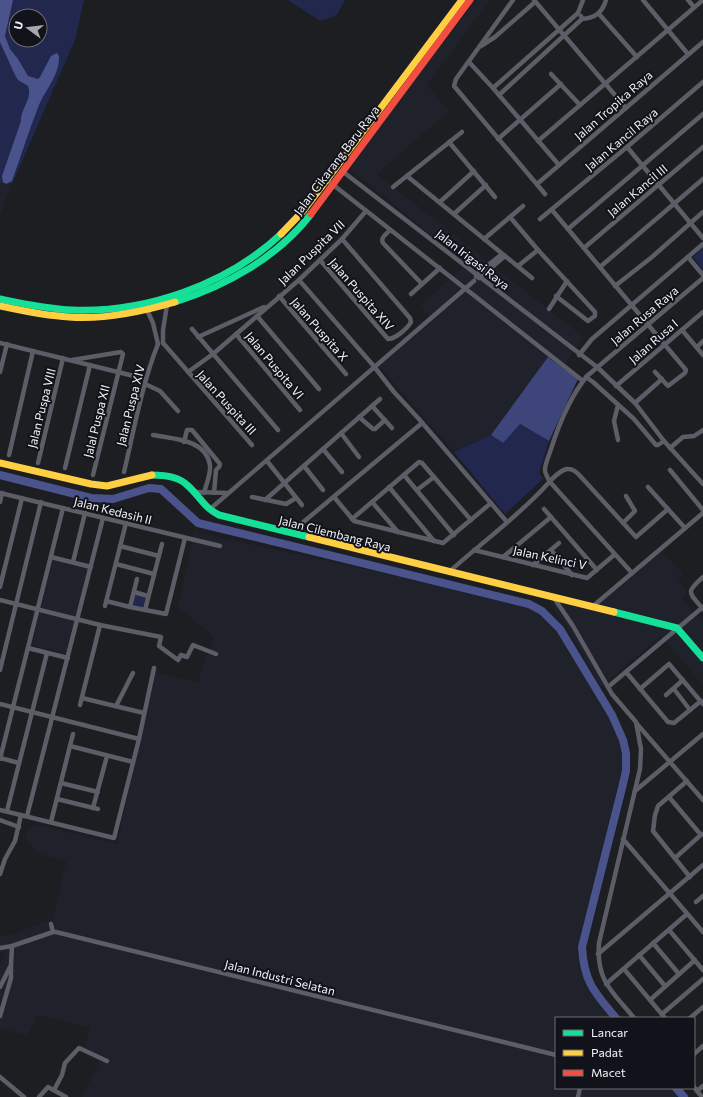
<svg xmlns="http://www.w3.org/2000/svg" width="703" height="1097" font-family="Commissioner,sans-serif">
<rect width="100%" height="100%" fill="#1d1e21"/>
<!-- built -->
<g fill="#1f212b">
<path d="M476 0H490L427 85 449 111 377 174 584 337 562 368 548 358 491 435 454 452 379 366 432 321 421 305 466 264 348 167Z"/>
<path d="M0 183 12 184 0 216Z"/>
<path d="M194 532 529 604 542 611 560 629 623 740 626 753V771L582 947 584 967 590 983 595 992 617 1018H556V1088H677L684 1097H82L100 1060 84 1049 90 1028 37 1015 28 1036 0 1028V963L5 954 0 951V934L4 937 53 919 66 861 38 854 25 836 34 824 117 844 154 672 197 682 214 637 178 608Z"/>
<path d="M660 550 683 574 678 579 687 592 682 600 703 622V685L661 636 601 687 567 628 547 600 597 611 599 602 620 587Z"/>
<path d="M52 558 89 568 67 654 32 645Z"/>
</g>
<!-- green -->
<g fill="#22274d" fill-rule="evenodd">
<path d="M0 0H84L75 40 12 184 0 183ZM16 16H40V40H16Z"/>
<path d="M288 0H345L337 15 320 21Z"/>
<path d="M703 248V270L693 257Z"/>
<path d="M519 424 549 441 539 473 543 479 505 514 454 452 491 435 503 443Z"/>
<path d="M135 593 147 597 144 610 131 606Z"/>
</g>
<!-- forest -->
<path fill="#3e457a" d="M548 357 578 379 549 441 520 424 503 443 491 435Z"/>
<!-- water -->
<path fill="#4a538b" d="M0 0H13L5 36 10 49 18 59 28 76 38 79 40 77 51 56 57 53 59 56C60 74 46 89 39 105 29 130 21 156 12 181L6 184 3 182 2 176 21 121C20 109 33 99 28 86L18 80 15 75 0 42Z"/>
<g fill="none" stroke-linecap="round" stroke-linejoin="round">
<!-- river -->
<g stroke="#4a538b" stroke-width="8">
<path d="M0 475 91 498 113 499 149 488 161 489 198 523 529 604 542 611 560 629 612 715 623 740 626 753V771L622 788 582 947C584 982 594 992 616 1018"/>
<path d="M676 1088 684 1097"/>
</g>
<!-- street -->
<g stroke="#5c5d66" stroke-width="4.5">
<path d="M513 0 456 79 454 86 545 194"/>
<path d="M534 0 626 108"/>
<path d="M643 0 688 54"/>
<path d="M688 0 694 7"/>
<path d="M599 14 637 57"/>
<path d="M581 16 582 19C595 18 602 13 606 0"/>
<path d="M481 46 495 37 535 2"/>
<path d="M469 62 493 88 559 165"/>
<path d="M551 74 580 105"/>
<path d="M493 88 578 13 583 0"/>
<path d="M499 95 582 19"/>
<path d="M498 139 561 84"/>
<path d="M538 141 703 0"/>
<path d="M449 142 495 197"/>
<path d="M627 147 703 238"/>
<path d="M342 171 597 367 635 403 664 441 703 484"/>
<path d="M407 176 532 278"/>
<path d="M327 180 583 381"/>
<path d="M537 184 703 42"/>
<path d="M393 187 462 132"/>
<path d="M440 202 474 171"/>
<path d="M552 210 686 370 685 373 668 386 655 372"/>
<path d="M454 214 486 185"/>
<path d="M510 217 538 250 595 312V316L588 321 556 296"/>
<path d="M540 219 627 147 703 82"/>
<path d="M568 229 703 114"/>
<path d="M390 230C387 234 380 237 383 243L422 284"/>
<path d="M484 239 523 206"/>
<path d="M584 248 703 147"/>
<path d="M688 257 703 275"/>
<path d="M320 260 388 339C395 339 407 329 411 322L410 318 342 239"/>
<path d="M518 266 538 250"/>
<path d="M600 267 703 179"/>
<path d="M476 277V275L502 254"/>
<path d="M479 278 505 256"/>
<path d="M299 280 372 364 394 392 419 419 507 522"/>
<path d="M615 286 652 257 703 212"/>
<path d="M411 294 440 268"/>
<path d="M279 296 346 374"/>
<path d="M549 309 567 281"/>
<path d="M147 310 153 323 158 344"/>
<path d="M257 316 319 389"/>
<path d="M192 329 278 430"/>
<path d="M682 330 703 355"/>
<path d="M236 334 300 410"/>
<path d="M198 337 264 307"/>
<path d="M0 343 146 379"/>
<path d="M163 343 252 445"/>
<path d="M163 343V330L167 305"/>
<path d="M697 347 703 341"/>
<path d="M579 355 592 339 703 244"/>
<path d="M72 360 121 352 123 354 93 475"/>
<path d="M0 372 7 344"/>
<path d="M188 372 213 354 299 280 342 239 366 211"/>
<path d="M586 377 593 382 634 419 656 445H658L664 441"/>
<path d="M145 384 160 391 178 411"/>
<path d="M616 386 703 312"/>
<path d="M635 403 662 379"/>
<path d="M372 406 392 428"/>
<path d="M359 417 373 429H375L385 420"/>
<path d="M341 433 359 457"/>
<path d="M153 435C173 439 206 439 210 465 211 474 206 485 204 493"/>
<path d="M618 440 614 421 618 405"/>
<path d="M184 442 187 430H192L220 464 219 467 216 470 214 493"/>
<path d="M670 448 683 437 694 436 703 430"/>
<path d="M323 449 342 472"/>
<path d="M9 455 33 351"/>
<path d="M267 461 302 505"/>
<path d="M38 463 63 358"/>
<path d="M304 466 323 490"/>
<path d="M65 468 90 365"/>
<path d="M670 470 703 510"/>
<path d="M124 472C134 430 142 384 158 344"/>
<path d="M404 475 454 535"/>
<path d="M389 487 434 541"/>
<path d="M648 487 685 528"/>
<path d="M417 490 434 477"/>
<path d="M195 492 228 493"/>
<path d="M0 493 220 546"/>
<path d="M252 497 286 504 296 498"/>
<path d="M334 497 354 521 443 543 491 503"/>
<path d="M265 500 380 399"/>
<path d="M0 502 2 493"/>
<path d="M372 502 398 532"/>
<path d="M544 509 597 570"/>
<path d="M209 510 474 281"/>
<path d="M352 519 419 462 422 463 471 520"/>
<path d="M623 523 635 511 626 496"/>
<path d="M301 524 422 423"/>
<path d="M120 546 159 556"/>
<path d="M474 550 587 578 614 555"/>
<path d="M551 550 572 575"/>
<path d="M51 557 91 567"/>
<path d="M503 557 551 517"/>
<path d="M73 562 85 513"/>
<path d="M116 564 154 574"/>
<path d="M533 565 559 543"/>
<path d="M449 572C479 545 513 520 541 491 548 484 557 471 567 469 573 468 578 473 582 478L636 537 668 509"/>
<path d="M632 573 550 482C548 478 545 474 545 470 545 463 549 456 551 449 559 424 570 397 587 376L703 278"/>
<path d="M703 577C685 593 689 592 703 609"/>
<path d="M0 587 22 498"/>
<path d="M134 592 148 596"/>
<path d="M554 598 573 626 612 694 636 722 641 749 640 769 599 943C596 981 612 991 634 1018"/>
<path d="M0 600 100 625 161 637 159 646 178 660 181 655 187 657 193 645 216 654"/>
<path d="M106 601 130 607 166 614 185 538"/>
<path d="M105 606 126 523"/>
<path d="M130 607 137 579"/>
<path d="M592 607 703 513"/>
<path d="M145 610 162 544"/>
<path d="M28 648 68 658"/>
<path d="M0 670 41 502"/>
<path d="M626 672 668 722 674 723 701 701"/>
<path d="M608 687 703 607"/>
<path d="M640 689 669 664 703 704"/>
<path d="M674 689 690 710"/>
<path d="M666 695 683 680"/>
<path d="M82 698 144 713"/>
<path d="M0 704 139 739"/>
<path d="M80 705 100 625"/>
<path d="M116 706 133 673"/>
<path d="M637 724 703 800"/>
<path d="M70 746 133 762"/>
<path d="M0 758 19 763"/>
<path d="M0 759 63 508"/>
<path d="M687 781 658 806 655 815 653 831 690 877"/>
<path d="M61 783 98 792"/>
<path d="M635 791 703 734"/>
<path d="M669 797 701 835"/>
<path d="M57 799 98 809"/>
<path d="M93 808 107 756"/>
<path d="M0 810 114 838 139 739 154 668"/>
<path d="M7 811 47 653"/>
<path d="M27 816 103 518"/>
<path d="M0 820 19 827"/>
<path d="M51 822 73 734"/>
<path d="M623 839 703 932"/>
<path d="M675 858 702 834"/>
<path d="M0 874 5 859 15 841 21 815"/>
<path d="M696 902 703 896"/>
<path d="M51 924 53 932"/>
<path d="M669 930 703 970"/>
<path d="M653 943 679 974"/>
<path d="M0 948 12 946 53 932H56L556 1055"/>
<path d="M598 954 703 865"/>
<path d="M639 955 665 986"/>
<path d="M624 969 665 1018"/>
<path d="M606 984 687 914"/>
<path d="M0 987 11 965 12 946"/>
<path d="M650 1000 695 960"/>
<path d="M662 1014 703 979"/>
<path d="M0 1016 11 978V965"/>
<path d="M690 1018 703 1007"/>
<path d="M694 1054 703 1046"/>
<path d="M0 1077 24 1097"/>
<path d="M694 1087 702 1097"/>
<path d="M54 1090 62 1075 65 1063 79 1048 107 1061"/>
<path d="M697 1091 703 1086"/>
<path d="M39 1097 48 1087 66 1097"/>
<path d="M578 1097 580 1088"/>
</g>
<!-- fast -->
<g stroke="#16e098" stroke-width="7">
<path d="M0 299C24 304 47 309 72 310 145 313 227 285 281 234"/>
<path d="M175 302C226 286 278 257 311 214"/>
<path d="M152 475C164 475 178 476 187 485 200 496 203 507 219 515L309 537"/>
<path d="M614 612 677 628 703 658"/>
</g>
<!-- slow -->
<g stroke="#ffcf43" stroke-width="7">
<path d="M281 234 304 210 462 0"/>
<path d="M0 306C23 311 46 316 69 317 105 320 141 312 175 302"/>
<path d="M0 463 91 484 107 486 152 475"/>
<path d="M309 537 614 612"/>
</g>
<!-- jam -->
<path stroke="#f24e42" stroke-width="7" d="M311 214 470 0"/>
</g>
<g text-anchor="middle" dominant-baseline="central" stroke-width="4" stroke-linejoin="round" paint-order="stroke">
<!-- street labels -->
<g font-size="12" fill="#f2f3f8" stroke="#12131a">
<text transform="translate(613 105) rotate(-41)">Jalan Tropika Raya</text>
<text transform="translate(621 139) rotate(-40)">Jalan Kancil Raya</text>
<text transform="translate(336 160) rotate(-53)">Jalan Cikarang Baru Raya</text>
<text transform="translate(637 190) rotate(-40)">Jalan Kancil III</text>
<text transform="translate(311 252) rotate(-44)">Jalan Puspita VII</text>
<text transform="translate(473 259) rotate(38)">Jalan Irigasi Raya</text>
<text transform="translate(362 294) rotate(49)">Jalan Puspita XIV</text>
<text transform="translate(644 315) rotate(-40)">Jalan Rusa Raya</text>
<text transform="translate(320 329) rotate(49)">Jalan Puspita X</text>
<text transform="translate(653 341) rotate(-41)">Jalan Rusa I</text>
<text transform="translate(275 365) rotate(50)">Jalan Puspita VI</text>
<text transform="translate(227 402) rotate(48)">Jalan Puspita III</text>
<text transform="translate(130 405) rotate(-76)">Jalan Puspa XIV</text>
<text transform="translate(41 408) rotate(-76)">Jalan Puspa VIII</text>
<text transform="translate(96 421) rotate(-76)">Jalal Puspa XII</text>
<text transform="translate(113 510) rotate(14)">Jalan Kedasih II</text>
<text transform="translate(335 533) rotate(14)">Jalan Cilembang Raya</text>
<text transform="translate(550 557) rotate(12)">Jalan Kelinci V</text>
<text transform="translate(280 977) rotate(14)">Jalan Industri Selatan</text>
</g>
</g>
<!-- legend -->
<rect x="555" y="1017" width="140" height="72" fill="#12131a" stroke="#6c6d73"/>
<rect x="563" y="1030" width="20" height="6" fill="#16e098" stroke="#6c6d73"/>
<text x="591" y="1037" font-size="12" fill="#f2f3f8">Lancar</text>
<rect x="563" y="1050" width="20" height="6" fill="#ffcf43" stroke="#6c6d73"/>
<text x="591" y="1057" font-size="12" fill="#f2f3f8">Padat</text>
<rect x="563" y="1070" width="20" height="6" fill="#f24e42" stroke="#6c6d73"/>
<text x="591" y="1077" font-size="12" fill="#f2f3f8">Macet</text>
<!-- north arrow -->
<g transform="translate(28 28) rotate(285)"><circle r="19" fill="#12131a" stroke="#6c6d73"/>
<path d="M0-3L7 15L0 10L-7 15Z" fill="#a7a8ad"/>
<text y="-6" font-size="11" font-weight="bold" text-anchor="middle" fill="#f2f3f8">U</text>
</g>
</svg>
